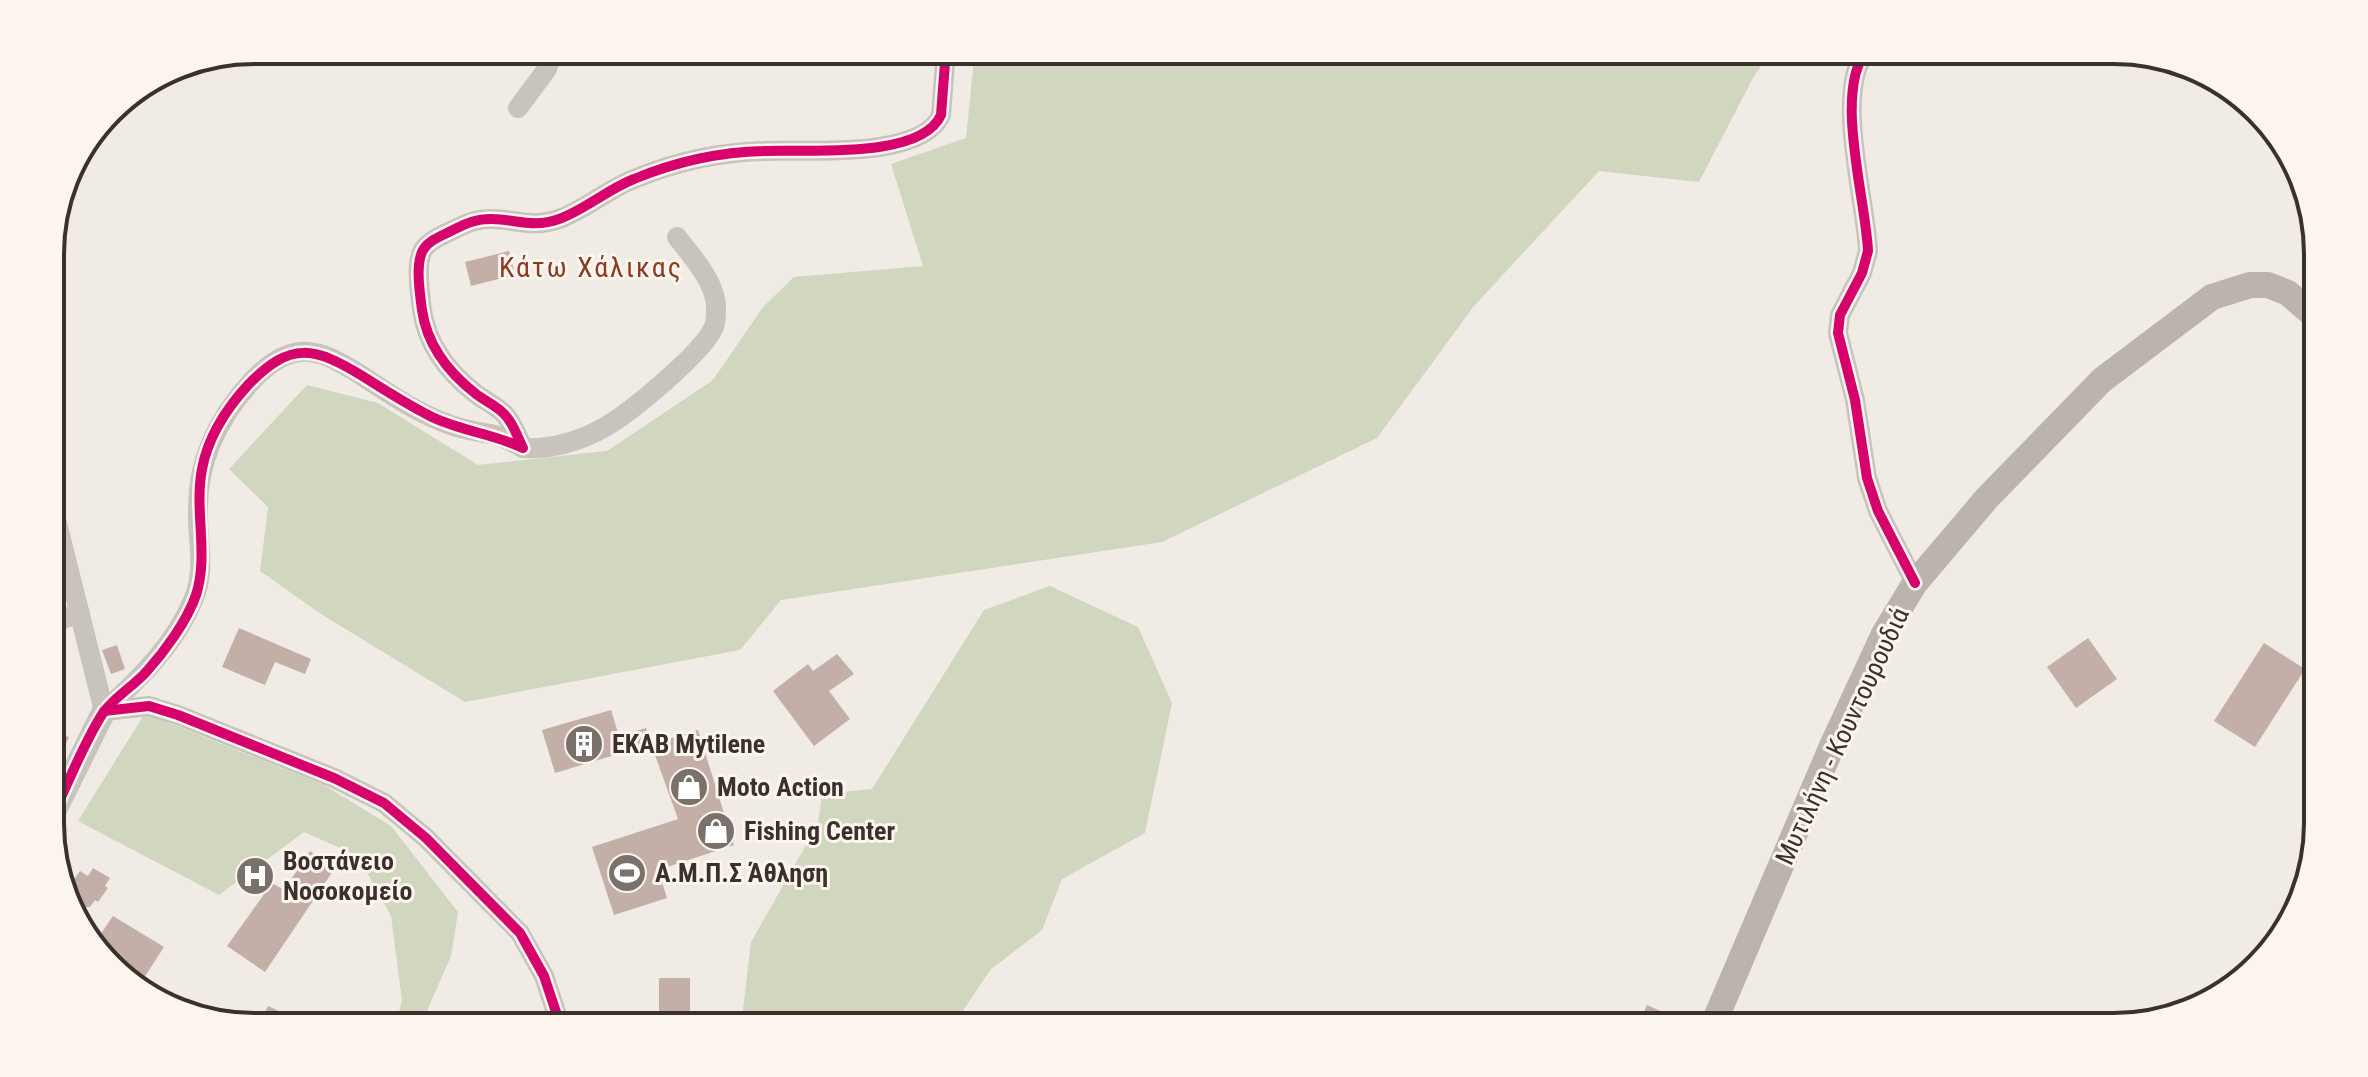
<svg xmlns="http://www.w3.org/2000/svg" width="2368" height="1077" font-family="'Roboto Condensed',sans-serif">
<rect width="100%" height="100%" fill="#f0ebe5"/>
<!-- green -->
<g fill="#d1d6bf">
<path d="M975 50H1772L1754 76 1699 182 1599 171 1474 306 1377 438 1162 542 781 600 740 650 465 702 321 614 260 571 268 507 229 469 307 385 378 403 478 465 607 451 713 380 763 307 794 277 923 266 891 164 966 138Z"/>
<path d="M1050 586 1138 627 1172 703 1145 833 1062 879 1042 930 990 970 952 1027H741L751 942 818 824 822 794 872 789 984 610Z"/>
<path d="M145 713 324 785 391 826 458 912 451 956 420 1027H395L402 1000 391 916 358 856 304 832 219 895 78 821Z"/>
</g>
<!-- building -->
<g fill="#c3afa7">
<path d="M509 251 515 275 471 286 465 262Z"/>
<path d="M239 628 311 659 305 674 275 662 265 685 222 667Z"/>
<path d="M2088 638 2117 679 2076 708 2047 667Z"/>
<path d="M2264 643 2305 669 2255 747 2214 721Z"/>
<path d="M117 645 125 669 111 674 102 650Z"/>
<path d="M837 654 854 674 829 691 850 719 814 746 773 691 808 664 813 671Z"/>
<path d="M611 710 619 736 646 728 651 744 555 773 542 730Z"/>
<path d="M52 724 60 727 58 734 69 737 60 757 52 753Z"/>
<path d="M698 730 734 845 658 870 667 898 614 915 592 847 678 819 651 744Z"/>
<path d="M310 851 335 868 265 972 227 946 272 883 284 890Z"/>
<path d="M93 868 110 878 105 886 108 888 98 902 95 900 90 907H82L68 888 80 871 88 876Z"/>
<path d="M113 916 164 947 140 984 92 947Z"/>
<path d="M659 978H690V1016L659 1014Z"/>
<path d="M1647 1005 1679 1019 1676 1027H1637Z"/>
<path d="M268 1006 308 1024 306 1027 259 1025Z"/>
</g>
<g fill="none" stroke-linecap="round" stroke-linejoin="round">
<!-- minor -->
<g stroke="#c9c3be" stroke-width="20">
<path d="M1867 50C1833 91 1866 199 1868 251L1862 273 1840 315 1838 333 1855 400 1867 478 1878 511 1915 583"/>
<path d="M518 108 547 69 553 50"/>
<path d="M523 448C550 450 581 441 605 427 631 412 700 355 713 329 716 324 716 317 716 311 718 284 692 257 677 237"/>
<path d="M51 499 104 711"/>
<path d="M51 623 80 613"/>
<path d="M104 711C139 679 176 644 194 598 206 569 197 539 198 508 198 459 219 417 251 382 265 367 285 350 308 352 325 353 339 362 353 370 383 389 414 412 448 424 463 430 480 432 495 435 505 438 514 443 523 448 517 436 512 420 501 411 494 405 484 400 476 394 449 373 427 345 422 310 420 294 415 264 423 250 429 240 443 235 453 230 467 223 478 218 493 219 518 220 534 228 559 219 586 209 608 189 634 179 675 162 720 152 764 151 806 149 921 160 941 115L946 50"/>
<path d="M104 711 149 706 178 715 334 778 384 803 426 838 520 933 544 976 561 1027"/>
</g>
<!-- tertiary -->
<path stroke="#c9c3be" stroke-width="24" d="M52 816 104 711"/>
<!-- secondary -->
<path stroke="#bab3ae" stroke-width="26" d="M1712 1027 1832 746 1884 634 1915 583 1987 498 2102 380 2212 297 2250 285H2268L2288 293 2317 318"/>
<defs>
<g id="cycleway">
<path d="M1867 50C1833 91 1866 199 1868 251L1862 273 1840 315 1838 333 1855 400 1867 478 1878 511 1915 583"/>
<path d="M104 711 149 706 178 715 334 778 384 803 426 838 520 933 544 976 561 1027"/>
<path d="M52 816C68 784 84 742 103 713 114 697 134 686 147 671 165 651 187 621 196 595 209 555 194 511 202 469 208 437 226 409 248 385 291 340 315 347 364 377 386 391 408 405 432 417 461 431 494 434 523 448 517 436 512 420 501 411 494 405 484 400 476 394 449 373 427 345 422 310 420 294 415 264 423 250 429 240 443 235 453 230 467 223 478 218 493 219 518 220 534 228 559 219 586 209 608 189 634 179 675 162 720 152 764 151 806 149 921 160 941 115L946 50"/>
</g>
</defs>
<!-- cycleway casing -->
<use href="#cycleway" stroke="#fbf5ee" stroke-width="15"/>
<!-- cycleway -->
<use href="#cycleway" stroke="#d6006c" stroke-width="10"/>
</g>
<!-- icons -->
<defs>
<symbol id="building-disc" viewBox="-11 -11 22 22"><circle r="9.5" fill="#7a716c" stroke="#fbf5ee"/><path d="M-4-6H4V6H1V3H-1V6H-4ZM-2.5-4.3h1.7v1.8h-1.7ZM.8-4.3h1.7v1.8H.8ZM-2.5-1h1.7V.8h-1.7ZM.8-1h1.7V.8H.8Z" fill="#fff"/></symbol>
<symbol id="shop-disc" viewBox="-11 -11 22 22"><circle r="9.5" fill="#7a716c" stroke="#fbf5ee"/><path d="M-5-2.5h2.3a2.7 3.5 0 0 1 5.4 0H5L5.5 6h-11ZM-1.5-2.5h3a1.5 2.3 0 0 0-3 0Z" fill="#fff"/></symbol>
<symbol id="stadium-disc" viewBox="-11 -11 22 22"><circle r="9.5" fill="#7a716c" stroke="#fbf5ee"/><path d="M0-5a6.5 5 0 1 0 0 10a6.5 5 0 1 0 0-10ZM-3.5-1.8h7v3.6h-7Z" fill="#fff"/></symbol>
<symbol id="hospital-disc" viewBox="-11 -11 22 22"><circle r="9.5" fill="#7a716c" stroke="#fbf5ee"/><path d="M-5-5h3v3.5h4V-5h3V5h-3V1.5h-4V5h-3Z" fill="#fff"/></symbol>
</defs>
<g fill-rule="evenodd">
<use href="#building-disc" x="562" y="722" width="44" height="44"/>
<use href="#shop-disc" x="667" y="765" width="44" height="44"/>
<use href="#shop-disc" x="694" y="809" width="44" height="44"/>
<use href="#stadium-disc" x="605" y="851" width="44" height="44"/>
<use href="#hospital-disc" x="233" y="854" width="44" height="44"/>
</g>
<g text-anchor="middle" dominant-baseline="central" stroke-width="6" stroke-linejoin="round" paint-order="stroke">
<!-- street labels -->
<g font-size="26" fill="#3b302b" stroke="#fbf5ee">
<text transform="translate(1842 736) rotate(-65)">Μυτιλήνη - Κουντουρουδιά</text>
</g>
<!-- poi labels -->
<g font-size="26" font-weight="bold" fill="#3b302b" stroke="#fbf5ee" text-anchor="start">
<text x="612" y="744">ΕΚΑΒ Mytilene</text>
<text x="717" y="787">Moto Action</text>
<text x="744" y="831">Fishing Center</text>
<text x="283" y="861">Βοστάνειο<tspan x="283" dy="30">Νοσοκομείο</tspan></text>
<text x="655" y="873">Α.Μ.Π.Σ Άθληση</text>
</g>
<!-- neighbourhood labels -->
<g font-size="28" letter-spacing="2" fill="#8c3b22" stroke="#fbf5ee">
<text x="591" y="267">Κάτω Χάλικας</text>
</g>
</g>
<!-- crop -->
<path d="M0 0H2368V1077H0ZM254 64H2114A190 190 0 0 1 2304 254V823A190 190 0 0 1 2114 1013H254A190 190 0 0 1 64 823V254A190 190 0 0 1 254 64Z" fill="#fbf5ee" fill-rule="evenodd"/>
<path fill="none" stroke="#3b302b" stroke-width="4" d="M254 64H2114A190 190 0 0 1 2304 254V823A190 190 0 0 1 2114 1013H254A190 190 0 0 1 64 823V254A190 190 0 0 1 254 64Z"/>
</svg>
